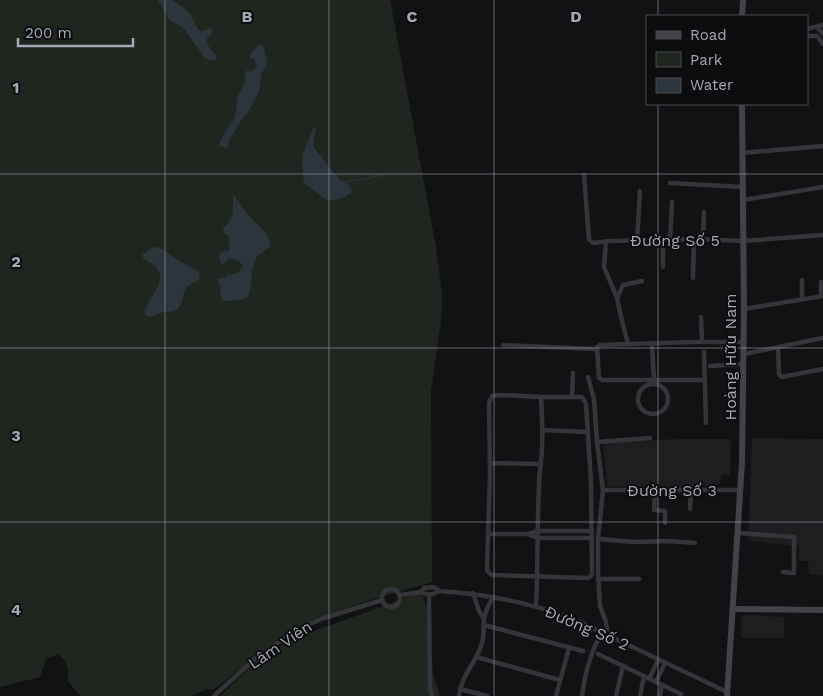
<svg xmlns="http://www.w3.org/2000/svg" width="823" height="696" font-family="'Work Sans',sans-serif">
<rect width="100%" height="100%" fill="#121214"/>
<!-- built -->
<g fill="#1e1e21">
<path d="M752 438 823 439V575L809 574 808 561H798L799 546 748 541Z"/>
<path d="M677 439H731L730 475H721L720 484 699 486 697 488 607 486 603 443Z"/>
<path d="M743 615 784 617V638H741V617Z"/>
</g>
<!-- green -->
<g fill="#1f2620">
<path d="M0 0H390L436 247 442 294 441 322 431 392 432 582 367 601 313 620 286 634 214 689H206L191 696H80L68 681V669L65 661 58 654 46 659 40 677 0 687Z"/>
<path d="M420 591 428 609 433 674 440 696H220L265 653 308 633 387 605Z"/>
</g>
<!-- water -->
<g fill="#2c353c">
<path d="M158 0H172L181 6 190 13 198 30 203 31 210 28 213 30 212 34 207 38C206 48 213 49 217 57L214 60H209L205 58 185 30C181 26 176 24 171 21 168 18 160 4 158 0Z"/>
<path d="M257 46 261 45 264 48 267 64 262 73 259 92 248 112 243 118 230 138 228 147 226 148 219 145 220 141 234 119 237 108V98L245 82 246 70C251 74 254 70 257 66L254 59 249 58 253 51Z"/>
<path d="M316 127 313 145 314 148 340 180 350 186 352 191C347 198 336 200 327 200L304 183 302 164 303 154 313 128Z"/>
<path d="M233 195C239 201 243 208 248 215 256 224 272 234 270 247 266 250 260 253 257 257 255 260 254 264 253 268 246 293 260 301 223 301 220 294 221 286 217 278H223L226 277 227 275C234 275 241 272 243 265 240 261 233 257 228 259L224 263 222 264C219 260 218 256 221 252L228 251 230 249 228 235 224 233 223 228C236 219 232 208 233 195Z"/>
<path d="M153 247C164 247 169 255 178 260 185 264 192 268 199 272 203 284 190 281 186 288 181 296 184 308 173 311 169 312 165 311 161 313 155 315 153 318 146 316L144 311C146 308 148 304 150 300 155 290 166 280 156 267 153 263 147 261 143 258L142 255Z"/>
</g>
<g fill="none" stroke-linecap="round" stroke-linejoin="round">
<!-- stream -->
<path stroke="#2c353c" stroke-width="1" d="M340 182 366 179 379 175 385 178"/>
<!-- street -->
<g stroke="#343439" stroke-width="4.5">
<path d="M817 27 823 34"/>
<path d="M807 29 823 25"/>
<path d="M807 36H817L823 44"/>
<path d="M742 153 823 146"/>
<path d="M584 175 589 239 593 243 610 241 694 239 743 241 823 235"/>
<path d="M670 183 743 187"/>
<path d="M743 200 823 187"/>
<path d="M703 239 704 212"/>
<path d="M670 240 672 202"/>
<path d="M637 241 640 191"/>
<path d="M606 242 604 267 617 298"/>
<path d="M663 267V240"/>
<path d="M693 278 694 239"/>
<path d="M821 282V296"/>
<path d="M802 299V280"/>
<path d="M744 309 823 296"/>
<path d="M701 317 702 342"/>
<path d="M628 344 621 317 617 298 623 285 642 281"/>
<path d="M652 344 654 380"/>
<path d="M503 345 595 349 600 345 693 342H744"/>
<path d="M597 347 599 378 602 380H704"/>
<path d="M778 347 779 374 782 377 823 369"/>
<path d="M704 352 706 423"/>
<path d="M744 354 823 338"/>
<path d="M710 366 743 364"/>
<path d="M588 377 594 399 597 442 603 490 598 539V574L600 606 606 622 608 636"/>
<circle cx="653" cy="399" r="15"/>
<path d="M572 397 573 373"/>
<path d="M542 430 587 432"/>
<path d="M597 442 650 438"/>
<path d="M490 463 541 464"/>
<path d="M603 490H741"/>
<path d="M655 490 654 510 665 511V523"/>
<path d="M690 509 691 490"/>
<path d="M738 533 794 537V573L783 572"/>
<path d="M488 534H528L538 531H592"/>
<path d="M528 534 538 538H592"/>
<path d="M598 539 635 542 669 541 695 543"/>
<path d="M598 579H639"/>
<circle cx="391" cy="598" r="9"/>
<path d="M421 592C427 596 433 595 439 591"/>
<path d="M473 593 479 611 484 619"/>
<path d="M429 594 430 687 432 696"/>
<path d="M400 595 421 592 424 588 434 587 439 591C489 594 534 603 580 622L727 692"/>
<path d="M536 606C538 566 537 526 539 486 539 473 542 460 542 447 543 431 542 414 541 397H582L586 404 591 482 592 574 591 576 588 578 492 575 488 572 487 569 490 473 489 403 492 396 501 395 541 397"/>
<path d="M484 625 583 651"/>
<path d="M598 654 681 694V696"/>
<path d="M476 657 560 680"/>
<path d="M649 679 658 660"/>
<path d="M656 682 665 663"/>
<path d="M460 689 487 696"/>
<path d="M214 696 256 658 300 628 324 618 382 600"/>
<path d="M459 696C461 676 475 664 481 646 485 635 483 629 484 619 485 611 489 604 493 597"/>
<path d="M556 696 569 648"/>
<path d="M582 696C585 674 590 652 602 633"/>
<path d="M616 696 623 666"/>
<path d="M640 696 644 676"/>
<path d="M660 696 662 685"/>
</g>
<!-- secondary -->
<g stroke="#424348" stroke-width="6">
<path d="M742 16 743 0"/>
<path d="M733 609 823 610"/>
<path d="M727 696 742 462 744 309 742 104"/>
</g>
</g>
<!-- grid -->
<path fill="none" stroke="#a5a9b4" stroke-width="1" stroke-opacity="0.55" d="M165 0V696M329 0V696M494 0V696M658 0V16M658 104V696M0 174H823M0 348H823M0 522H823"/>
<g text-anchor="middle" dominant-baseline="central" stroke-width="4" stroke-linejoin="round" paint-order="stroke">
<!-- street labels -->
<g font-size="16" fill="#a5a9b4" stroke="#0d0d0f">
<text x="675" y="240">Đường Số 5</text>
<text transform="translate(730 357) rotate(-90)">Hoàng Hữu Nam</text>
<text x="672" y="490">Đường Số 3</text>
<text transform="translate(587 628) rotate(23)">Đường Số 2</text>
<text transform="translate(280 645) rotate(-34)">Lâm Viên</text>
</g>
</g>
<g font-size="16" text-anchor="middle" font-weight="bold" fill="#a5a9b4" stroke="#0d0d0f" stroke-width="4" stroke-linejoin="round" paint-order="stroke">
<text x="247" y="22">B</text>
<text x="412" y="22">C</text>
<text x="576" y="22">D</text>
<text x="16" y="93">1</text>
<text x="16" y="267">2</text>
<text x="16" y="441">3</text>
<text x="16" y="615">4</text>
</g>
<!-- legend -->
<rect x="646" y="15" width="162" height="90" fill="#0d0d0f" stroke="#4a4b51"/>
<rect x="656" y="31" width="25" height="8" fill="#424348" stroke="#4a4b51"/>
<text x="690" y="40" font-size="15" fill="#a5a9b4">Road</text>
<rect x="656" y="52" width="25" height="15" fill="#1f2620" stroke="#4a4b51"/>
<text x="690" y="65" font-size="15" fill="#a5a9b4">Park</text>
<rect x="656" y="78" width="25" height="15" fill="#2c353c" stroke="#4a4b51"/>
<text x="690" y="90" font-size="15" fill="#a5a9b4">Water</text>
<!-- scale -->
<path d="M18 38v8h115v-8" fill="none" stroke="#a5a9b4" stroke-width="2.5"/>
<text x="25" y="38" font-size="15" fill="#a5a9b4" stroke="#0d0d0f" stroke-width="4" paint-order="stroke">200 m</text>
</svg>
